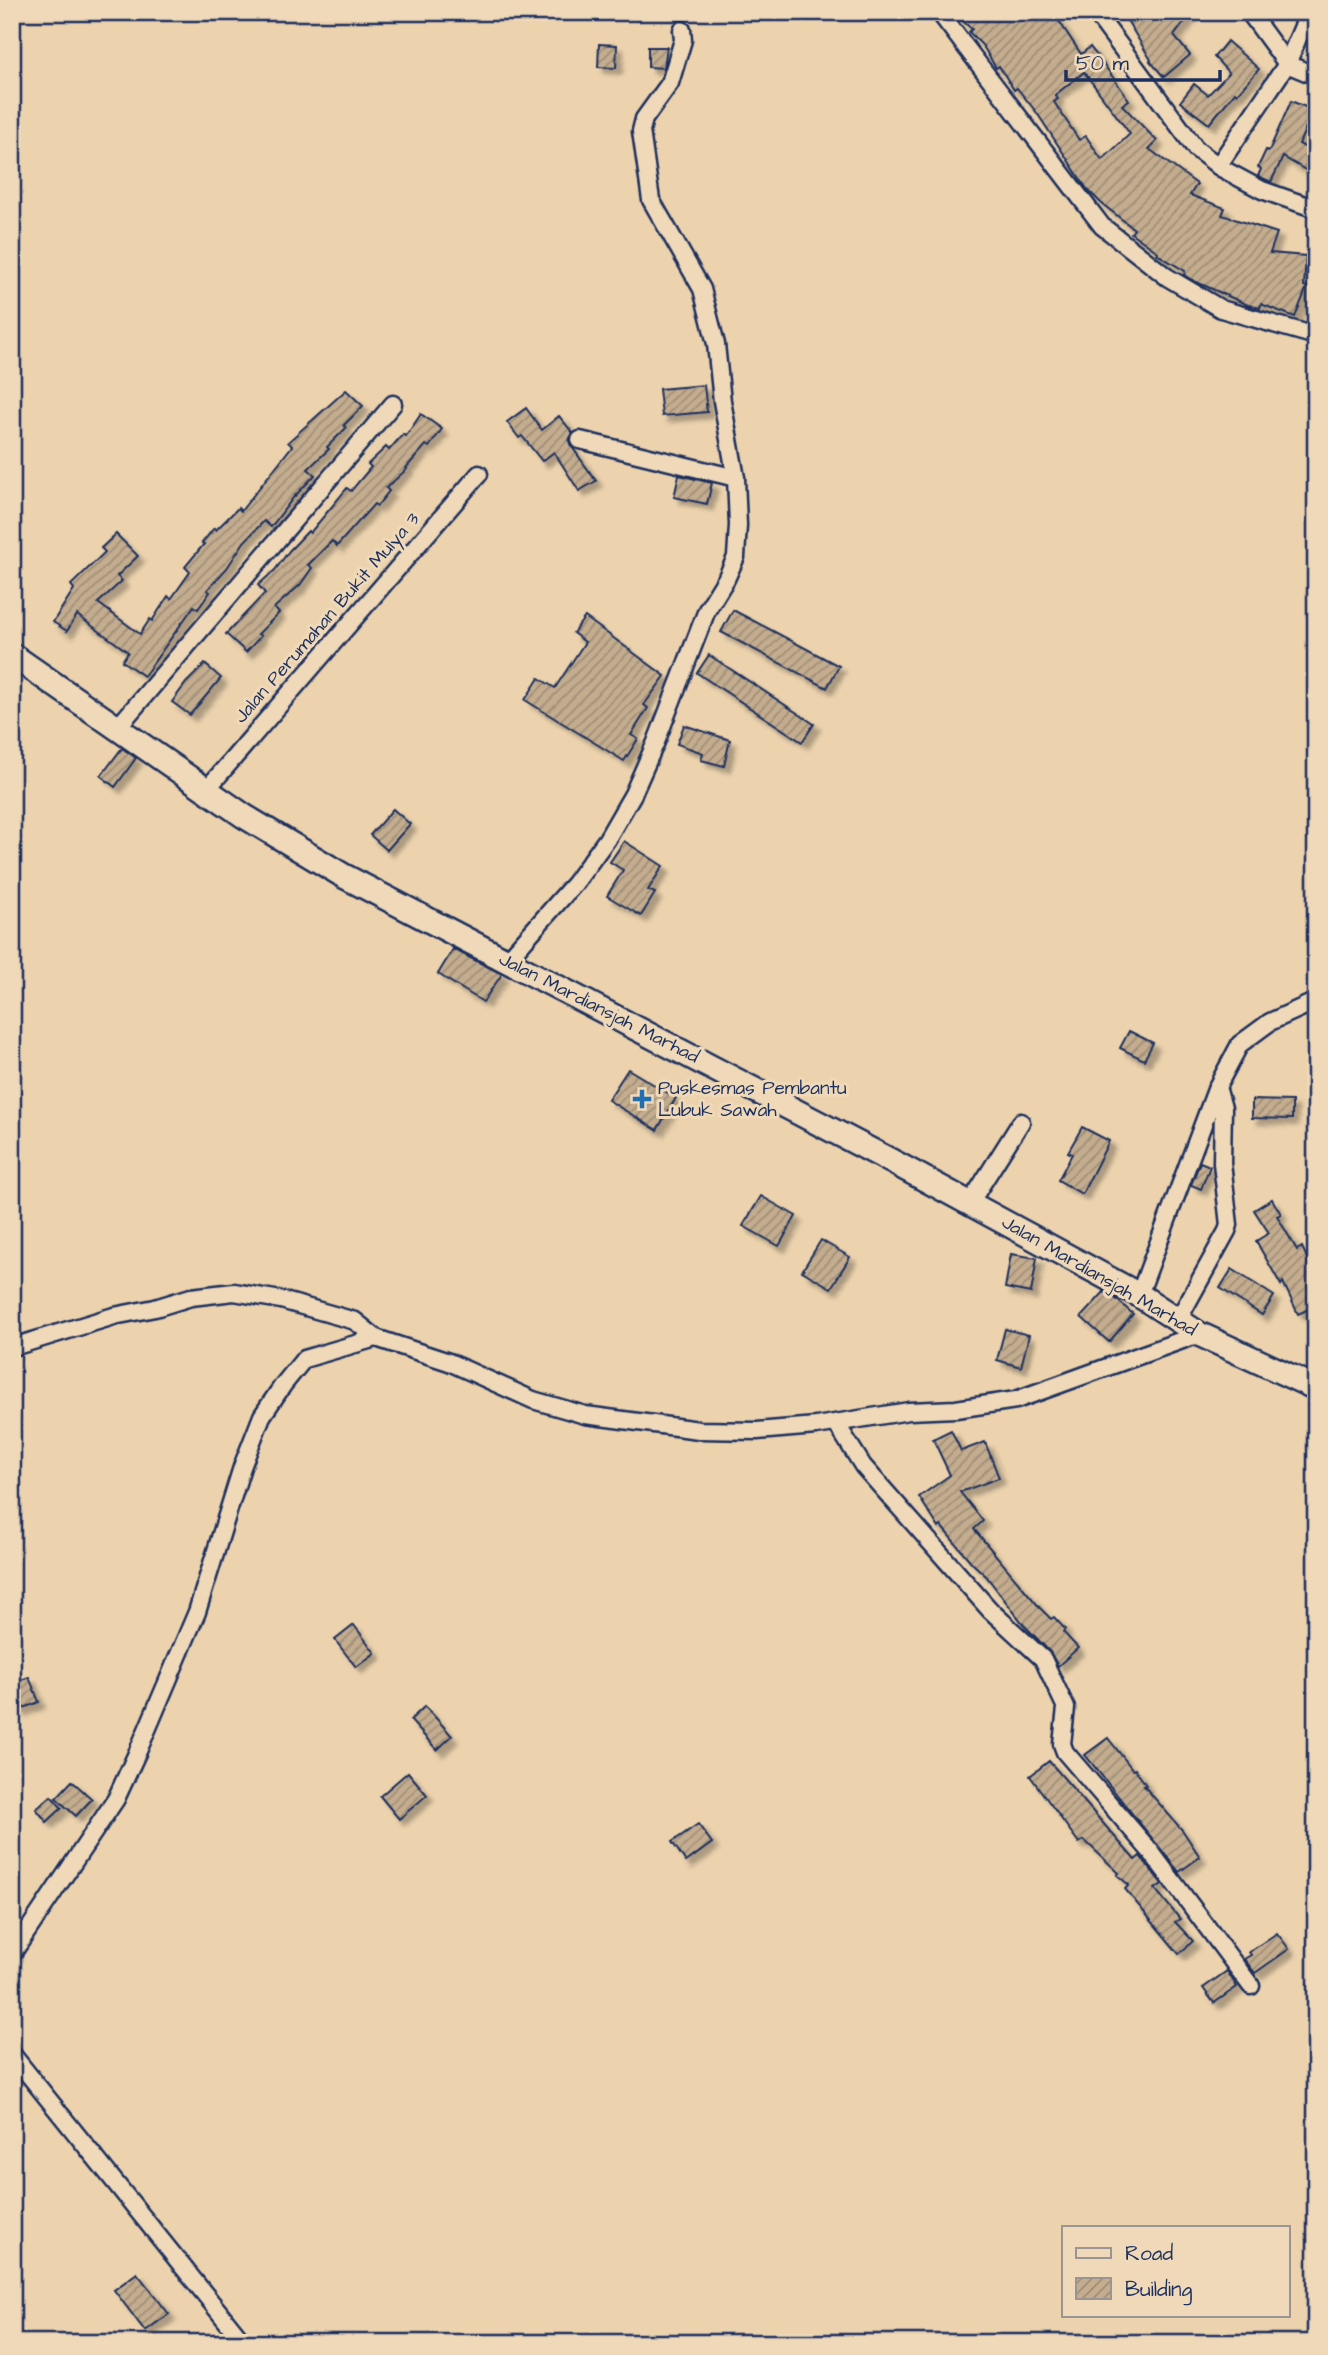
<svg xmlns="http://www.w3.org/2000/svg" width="1328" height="2355" font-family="'Architects Daughter',sans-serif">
<defs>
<pattern id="building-hatch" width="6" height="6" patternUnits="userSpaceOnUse" patternTransform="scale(1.75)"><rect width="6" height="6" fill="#c4ad8e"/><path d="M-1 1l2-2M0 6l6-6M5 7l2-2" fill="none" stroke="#9e8d77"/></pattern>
<filter id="shadow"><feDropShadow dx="6" dy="6" stdDeviation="2" flood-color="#0004"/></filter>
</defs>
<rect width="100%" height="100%" fill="#ecd3ae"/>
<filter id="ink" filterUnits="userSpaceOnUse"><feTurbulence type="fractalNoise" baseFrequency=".0143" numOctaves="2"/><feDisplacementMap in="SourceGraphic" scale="14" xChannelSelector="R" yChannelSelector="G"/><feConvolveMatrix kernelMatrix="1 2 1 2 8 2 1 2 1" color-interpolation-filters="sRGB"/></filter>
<g filter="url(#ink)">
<!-- building -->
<g fill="url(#building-hatch)" stroke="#1b2f5e" stroke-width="2" fill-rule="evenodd" filter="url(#shadow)">
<path d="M952 12H1053L1081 54 1090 47 1100 59 1129 100 1122 105 1157 141 1149 149 1197 184 1190 195 1225 208 1222 215 1277 233 1270 253 1306 256 1304 286 1307 287 1295 317 1261 304 1260 308 1248 305 1192 280 1184 275 1185 271 1157 254 1158 252 1131 233 1134 229 1101 203 1087 189 1037 113 1017 88 1014 90 999 66 996 68 983 46 969 32 972 29ZM1084 72 1130 134 1102 160 1086 136 1079 140 1054 102 1058 99 1055 95Z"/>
<path d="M1122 12H1192L1174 36 1190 55 1164 77 1150 61 1151 60Z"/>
<path d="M1227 41 1259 69 1237 94 1235 92 1209 124 1180 102 1194 84 1208 95 1229 73 1214 57Z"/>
<path d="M599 44 617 45 616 68 598 67Z"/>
<path d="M648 47H667L664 68 648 67Z"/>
<path d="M1291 101 1313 110 1299 144 1316 153V176L1283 157 1271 182 1258 176 1261 169 1258 167 1266 150 1269 151Z"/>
<path d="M704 385 707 412 662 416 659 389Z"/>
<path d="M346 390 363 406 344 425 346 428 327 447 329 449 308 469 315 475 293 498 271 527 264 521 244 542 227 568 207 590 210 592 198 609 194 606 144 676 122 661 128 652 77 615 67 631 53 622 74 589 71 585 105 552 101 548 116 534 138 556 117 576 122 581 98 603 140 634 150 619 152 621 168 596 171 599 190 572 185 567 204 544 202 543 214 528 216 530 238 508 241 511 292 446 288 442Z"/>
<path d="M526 408 542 430 559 416 573 433 569 440 570 444 596 481 579 491 554 452 542 461 522 436 519 438 507 422Z"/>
<path d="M421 414 442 429 429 447 426 445 406 468 407 469 386 488 389 491 377 506 374 504 337 546 332 541 308 565 312 568 300 585 274 608 279 613 258 634 261 636 246 652 226 634 265 593 258 585 275 570 289 551 308 531 310 533 347 488 351 491 371 467 368 464 386 447 389 450 403 434 406 436Z"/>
<path d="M679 475 712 483 707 504 674 497Z"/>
<path d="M733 610 839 666 827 688 721 632Z"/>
<path d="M585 617 665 676 644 705 648 708 631 735 638 739 624 761 525 700 539 678 555 688 585 642 573 633Z"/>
<path d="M709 655 814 724 802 742 697 673Z"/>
<path d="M205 664 221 678 190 715 172 702 186 683Z"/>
<path d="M684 725 730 740 724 766 701 760 703 753 677 744Z"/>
<path d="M122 748 136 758 115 787 101 776Z"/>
<path d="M393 809 410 824 387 850 370 835Z"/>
<path d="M624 841 663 866 648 890 655 893 641 916 607 896 623 870 610 862Z"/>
<path d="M453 949 502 974 483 1002 438 974Z"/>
<path d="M1129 1031 1153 1043 1144 1060 1120 1048Z"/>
<path d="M628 1069 676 1098 657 1130 608 1100Z"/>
<path d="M1252 1100 1292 1101V1119L1252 1118Z"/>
<path d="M1082 1127 1109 1141 1082 1194 1058 1180 1072 1154 1068 1152Z"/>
<path d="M1200 1162 1210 1166 1201 1189 1191 1185Z"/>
<path d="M761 1196 796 1216 779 1246 743 1226Z"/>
<path d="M1272 1199 1281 1214 1277 1216 1297 1250 1302 1247 1316 1277V1306L1298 1314 1283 1282 1281 1285 1256 1241 1269 1233 1254 1210Z"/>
<path d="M821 1240 850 1257 831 1288 802 1271Z"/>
<path d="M1011 1254 1037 1258 1031 1293 1005 1288Z"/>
<path d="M1232 1269 1274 1296 1262 1315 1220 1288Z"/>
<path d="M1104 1292 1115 1298 1133 1314 1109 1342 1081 1317Z"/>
<path d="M1005 1329 1029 1335 1021 1367 997 1360Z"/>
<path d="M951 1430 961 1451 985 1442 999 1478 960 1492 983 1521 974 1529 1040 1608 1051 1619 1054 1617 1065 1629 1063 1632 1078 1648 1058 1666 1050 1652 1024 1625 986 1576 972 1563 941 1526 939 1528 919 1497 950 1475 933 1439Z"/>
<path d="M354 1625 375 1653 356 1667 335 1640Z"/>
<path d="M29 1677 39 1702 19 1710 12 1693V1683Z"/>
<path d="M425 1706 452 1736 437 1750 410 1720Z"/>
<path d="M1108 1738 1133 1770 1135 1769 1146 1785 1144 1786 1183 1831 1200 1857 1179 1872 1085 1755Z"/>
<path d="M1049 1761 1135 1860 1140 1856 1162 1884 1155 1889 1180 1919 1175 1922 1193 1941 1179 1954 1125 1889 1129 1885 1117 1875 1119 1873 1084 1840 1079 1843 1030 1776Z"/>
<path d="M408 1772 427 1795 399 1819 380 1796Z"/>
<path d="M72 1781 92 1799 76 1816 56 1798Z"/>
<path d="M51 1796 62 1808 47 1822 36 1809Z"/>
<path d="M698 1824 712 1843 686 1862 672 1842Z"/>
<path d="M1277 1933 1289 1949 1255 1973 1244 1959 1251 1955 1249 1952Z"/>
<path d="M1227 1971 1237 1987 1214 2003 1203 1988Z"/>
<path d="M137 2273 169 2314 145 2331 114 2290Z"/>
</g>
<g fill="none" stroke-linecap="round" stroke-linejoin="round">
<defs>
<g id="street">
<path d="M939 12 1102 226 1167 277 1221 309 1316 336"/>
<path d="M1095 12 1196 149 1221 168 1262 190 1316 209"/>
<path d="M1249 12 1287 64 1316 76"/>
<path d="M1218 166 1287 64 1309 12"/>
<path d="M580 440 736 478"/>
<path d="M117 728 393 404"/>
<path d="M206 790 479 474"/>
<path d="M507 960 575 883 607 839 633 794 656 742 707 610 726 579 736 557 738 525 736 478 722 401 716 344 702 289 651 200 641 131 644 119 670 83 683 40 682 30"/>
<path d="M970 1203 1021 1122"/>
<path d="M1139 1295 1217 1087 1240 1044 1270 1022 1316 1001"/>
<path d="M1178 1320 1227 1231 1229 1225 1222 1163 1223 1108 1217 1087"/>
<path d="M13 1347 114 1316 155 1308 191 1297 234 1292 281 1300 355 1321 376 1338 449 1362 533 1400 585 1415 699 1430 757 1431 816 1426 909 1411 956 1409 1016 1400 1199 1334"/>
<path d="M836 1423 863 1466 990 1610 1043 1659 1066 1708 1062 1744 1065 1752 1151 1852 1251 1986"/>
<path d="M12 1954 116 1799 138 1751 197 1612 242 1467 262 1416 283 1385 304 1359 376 1338"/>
<path d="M12 2054 244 2343"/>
</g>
<path id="secondary" d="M12 655 244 816 344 876 895 1163 1139 1295 1199 1334 1316 1388"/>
</defs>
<!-- street casing -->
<use href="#street" stroke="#1b2f5e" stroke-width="21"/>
<!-- secondary casing -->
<use href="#secondary" stroke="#1b2f5e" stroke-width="28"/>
<!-- street -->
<use href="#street" stroke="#efd9b8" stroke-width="16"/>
<!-- secondary -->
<use href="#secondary" stroke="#efd9b8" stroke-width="23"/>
</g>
</g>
<!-- markers -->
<path fill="#1f6fb2" stroke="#efd9b8" stroke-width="2.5" d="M638.5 1088.5h7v7h7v7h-7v7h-7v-7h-7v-7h7z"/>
<g text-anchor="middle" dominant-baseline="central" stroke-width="6" stroke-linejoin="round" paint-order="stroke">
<!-- street labels -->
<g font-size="19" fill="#1b2f5e" stroke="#efd9b8">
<text transform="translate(327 618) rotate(-49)">Jalan Perumahan Bukit Mulya 3</text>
<text transform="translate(599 1008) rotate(27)">Jalan Mardiansjah Marhad</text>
<text transform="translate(1099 1276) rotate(30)">Jalan Mardiansjah Marhad</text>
</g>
<!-- poi labels -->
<g font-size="19" fill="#1b2f5e" stroke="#efd9b8" text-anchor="start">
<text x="658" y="1088">Puskesmas Pembantu<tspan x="658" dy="22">Lubuk Sawah</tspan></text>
</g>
</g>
<!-- margin -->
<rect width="1328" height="2355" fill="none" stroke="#efd9b8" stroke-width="42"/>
<rect x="21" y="21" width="1286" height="2313" fill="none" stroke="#1b2f5e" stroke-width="2.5" filter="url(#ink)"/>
<!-- legend -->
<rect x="1062" y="2226" width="228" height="91" fill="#efd9b8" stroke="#9a9594" stroke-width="2"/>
<rect x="1076" y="2248" width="35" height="10" fill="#efd9b8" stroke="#9a9594" stroke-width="2"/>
<text x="1125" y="2260" font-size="21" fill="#1b2f5e">Road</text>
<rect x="1076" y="2278" width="35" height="21" fill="url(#building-hatch)" stroke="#9a9594" stroke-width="2"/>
<text x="1125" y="2296" font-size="21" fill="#1b2f5e">Building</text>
<!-- scale -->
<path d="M1066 70v10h154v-10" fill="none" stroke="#1b2f5e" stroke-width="3.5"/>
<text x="1076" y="70" font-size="21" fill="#1b2f5e" stroke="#efd9b8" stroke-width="5" paint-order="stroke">50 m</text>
</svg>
